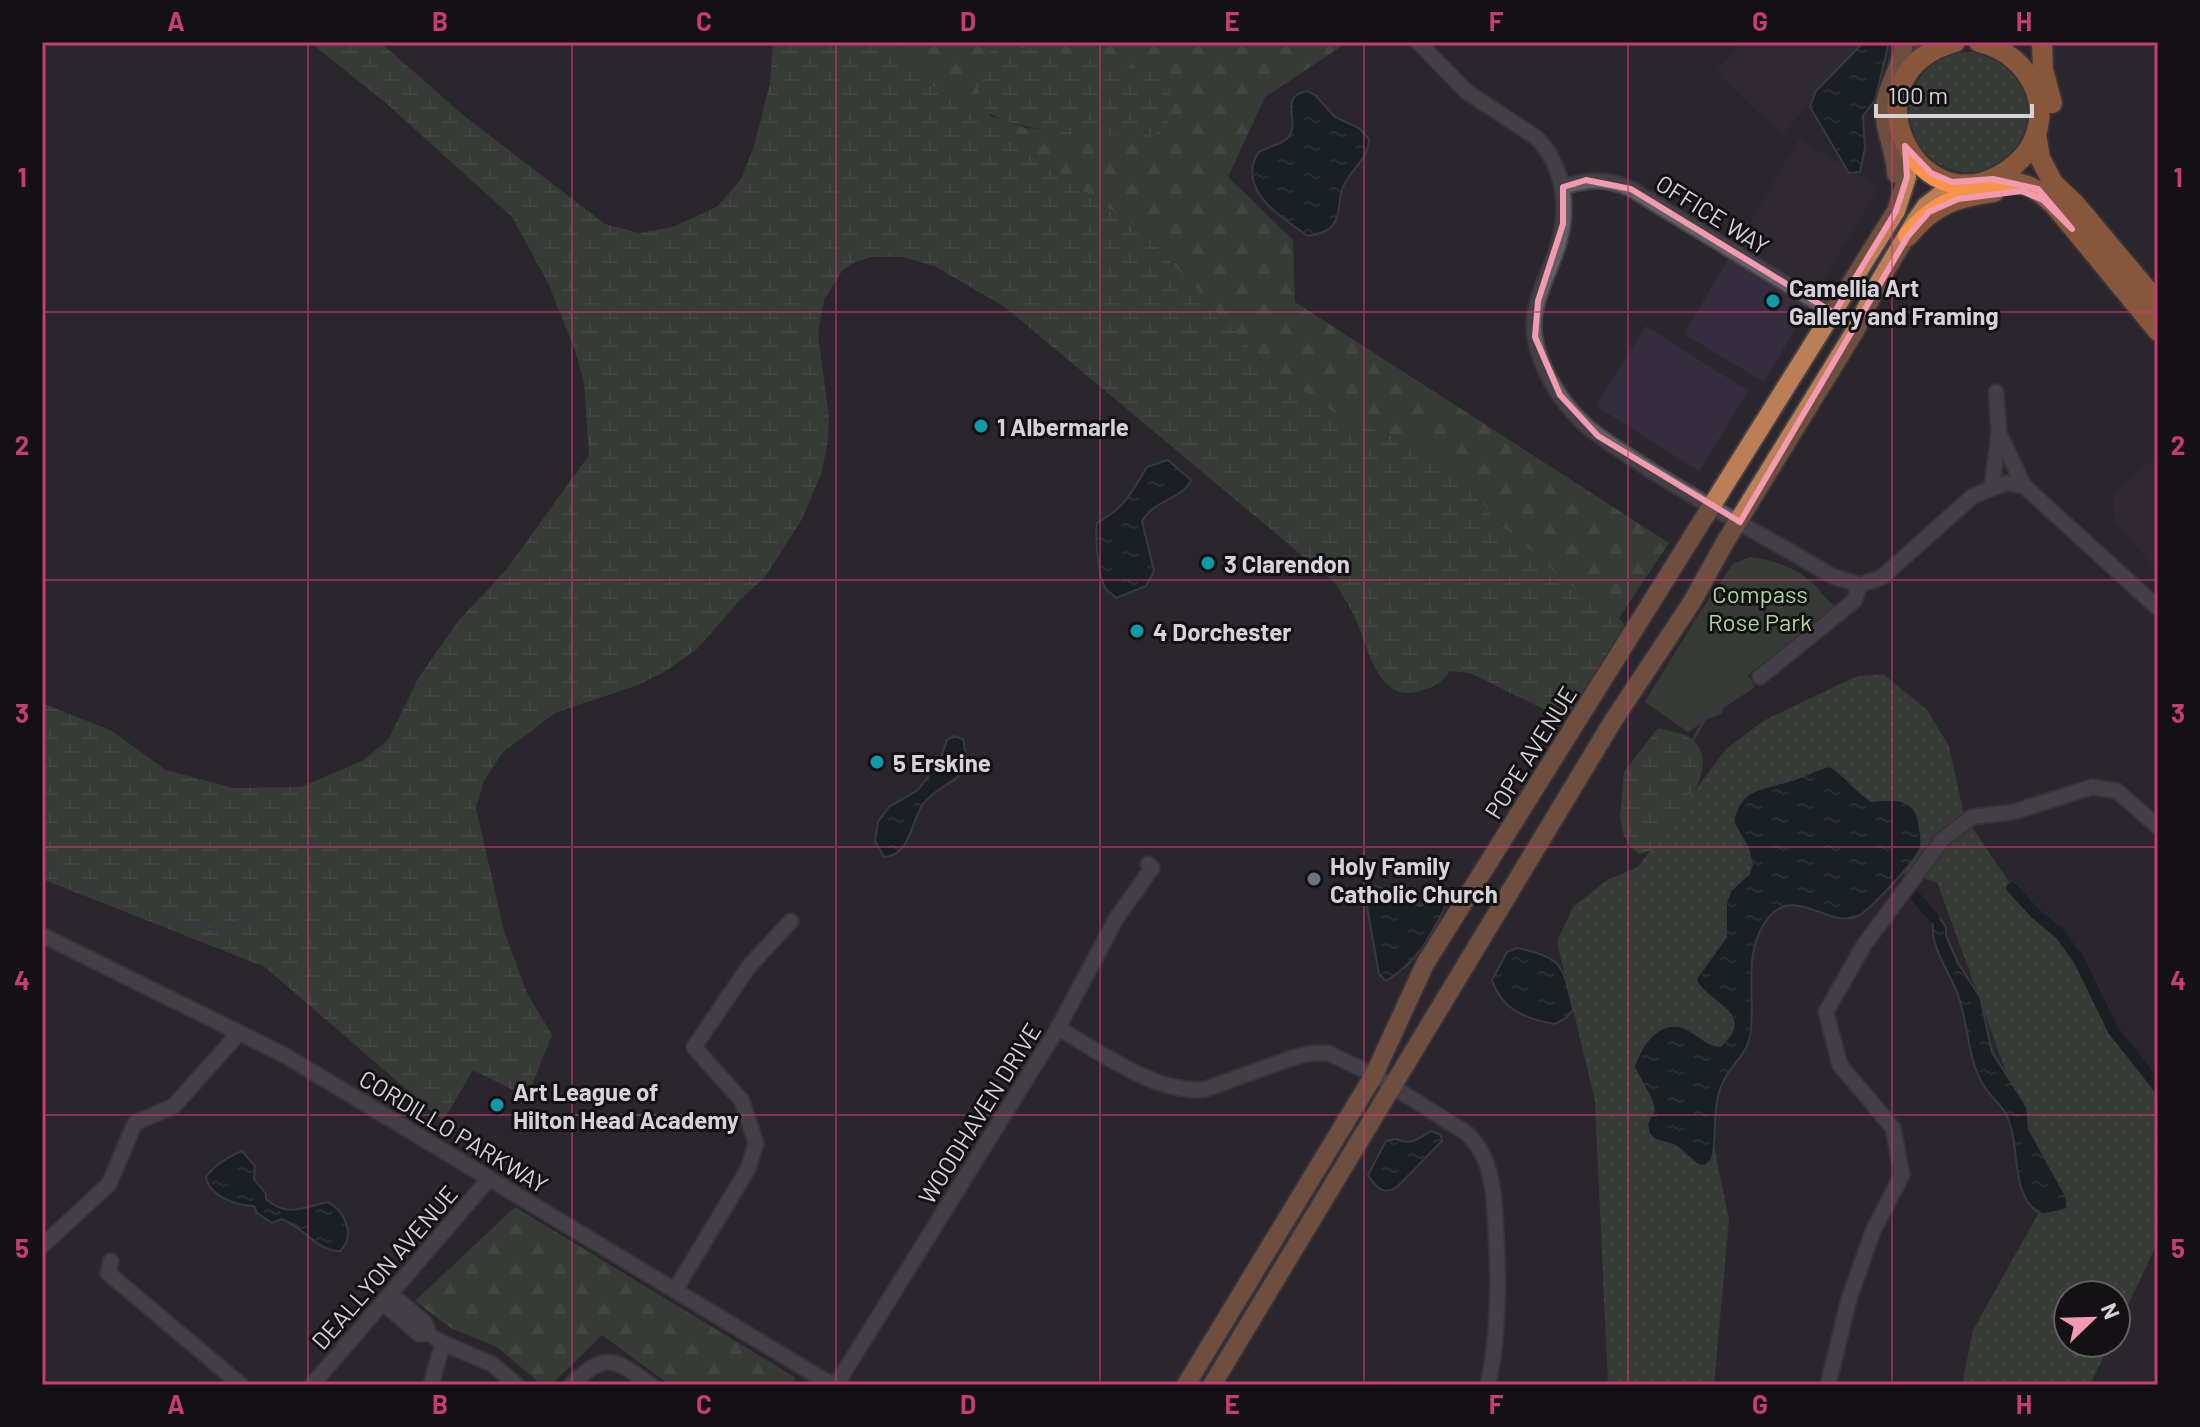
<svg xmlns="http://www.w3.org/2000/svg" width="2200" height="1427" font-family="Barlow,sans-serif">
<defs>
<pattern id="grass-dots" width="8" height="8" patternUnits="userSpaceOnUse" patternTransform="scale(2)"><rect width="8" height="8" fill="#44553e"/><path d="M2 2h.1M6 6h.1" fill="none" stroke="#5e6d59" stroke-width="1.8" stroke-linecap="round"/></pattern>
<pattern id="forest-firs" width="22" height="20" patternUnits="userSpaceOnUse" patternTransform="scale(2)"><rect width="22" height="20" fill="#44553e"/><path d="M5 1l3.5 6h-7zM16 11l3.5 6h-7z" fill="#5e6d59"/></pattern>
<pattern id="wetland-marsh" width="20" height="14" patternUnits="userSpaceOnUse" patternTransform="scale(2)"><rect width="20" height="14" fill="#44553e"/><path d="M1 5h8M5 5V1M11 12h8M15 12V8" fill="none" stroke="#5e6d59"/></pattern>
<pattern id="water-ripples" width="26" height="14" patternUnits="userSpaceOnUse" patternTransform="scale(2)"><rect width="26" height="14" fill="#051819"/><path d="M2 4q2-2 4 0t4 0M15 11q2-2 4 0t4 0" fill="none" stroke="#29393a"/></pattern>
</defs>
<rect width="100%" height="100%" fill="#2c272e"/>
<!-- commercial -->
<g fill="#352d3d">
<path d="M1743 42H1864L1782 135 1716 72Z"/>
<path d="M1799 139 1879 187 1764 382 1684 334Z"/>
<path d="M1646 326 1748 391 1699 471 1596 406Z"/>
<path d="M2158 456V571L2114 522 2113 494Z"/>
</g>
<!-- grass -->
<g fill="url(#grass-dots)">
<circle cx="1969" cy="112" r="60"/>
<path d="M1883 674 1927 710 1949 746 1964 815 2013 888 2035 913 2060 934 2079 960 2113 1030 2158 1087V1242L2116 1330V1295H2068V1343H2110L2090 1385H1962L1973 1330 2050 1193 1937 882 1903 873 1750 898 1744 1036 1700 1078 1729 1220 1714 1385H1608L1595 1101 1557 942 1573 907 1607 880 1638 867 1726 749 1765 720 1855 677Z"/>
</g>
<!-- forest -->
<g fill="url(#forest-firs)" fill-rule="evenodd">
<path d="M895 42H1348L1265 97 1228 177 1293 240 1295 302 1669 543 1619 618 1565 582 1494 518 1452 465 1425 445 1348 422 1270 369 1144 233 929 83ZM996 48H1036L1148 137 1026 128 990 116Z"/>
<path d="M515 1207 796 1378 791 1385H670L602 1335 551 1385H542L497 1347 451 1328 415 1301Z"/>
</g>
<!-- wetland -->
<g fill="url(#wetland-marsh)">
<path d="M310 42H380L463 115 605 224 639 233 673 227 718 206 741 179 754 147 770 83 773 42H895L929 83 1144 233 1270 369 1348 422 1425 445 1452 465 1494 518 1565 582 1619 618 1628 628 1564 719 1470 673 1450 671C1441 683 1435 687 1420 691 1377 705 1368 644 1354 616 1349 604 1341 594 1335 583L1005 307 934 266 903 257H871L855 262 842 271 824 300 818 334 829 417 828 440 822 472 802 519 765 577 740 600 697 649 666 671 638 685 555 713 503 752 484 780 476 808 504 931 527 993 552 1035 527 1097 473 1070 443 1121 265 967 42 879V703L112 731 166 770 233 788 301 787 362 761 388 740 419 677 459 620 507 569 589 455 584 383 575 350 548 283 512 217 386 103Z"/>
<path d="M996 48H1036L1160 74C1173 84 1175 108 1168 122 1164 130 1155 134 1148 137 1115 135 993 135 981 103 974 87 981 69 987 54Z"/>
<path d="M1658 728C1669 731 1686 733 1694 741 1724 773 1669 825 1650 851L1639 854 1631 847 1624 836 1620 816 1624 772Z"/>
</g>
<!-- green -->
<path fill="#44553e" d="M1750 557C1772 559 1798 569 1814 584 1821 592 1826 601 1836 606L1748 675 1755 687 1688 732 1645 702 1700 612 1733 564Z"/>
<!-- water -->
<g fill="url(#water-ripples)" stroke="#445052" stroke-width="2">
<path d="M1864 42H1886L1888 46 1875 100 1863 116 1865 148 1860 172 1849 173 1810 107 1816 91Z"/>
<path d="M1307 91 1315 95 1335 117 1359 128 1369 139C1369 160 1349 170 1342 189 1338 201 1341 216 1332 226 1326 233 1317 234 1308 236 1281 218 1236 189 1258 153 1267 146 1287 144 1291 133 1298 118 1279 97 1307 91Z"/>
<path d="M1168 460 1191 480C1182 500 1156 498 1142 521L1154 571 1146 586 1116 598C1115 596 1107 591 1106 589 1098 577 1095 537 1097 523 1126 506 1130 495 1147 467Z"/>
<path d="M954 736 963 739 968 766C958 782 936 787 924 803 911 819 911 856 884 857L875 841 878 822 889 807 918 790 940 760 947 740Z"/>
<path d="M1830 766C1846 776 1856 791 1871 801 1897 798 1917 797 1920 828 1921 833 1922 841 1921 846 1918 859 1873 906 1861 914 1832 933 1797 884 1769 917 1742 950 1755 992 1751 1029 1749 1057 1730 1062 1721 1087 1712 1109 1717 1136 1712 1159L1705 1166 1698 1165 1676 1146 1656 1140 1649 1134 1647 1124 1654 1110 1652 1101 1634 1067C1640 1046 1659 1018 1685 1028 1699 1034 1705 1045 1720 1046 1759 1013 1705 1004 1696 979L1726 937V902L1731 890 1749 874 1752 864 1748 848 1733 822C1739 789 1760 789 1789 781 1803 777 1816 769 1830 766Z"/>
<path d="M1373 885 1387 890 1401 886 1414 904 1421 906 1430 895 1452 894C1431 932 1424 957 1386 981L1379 974 1364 890Z"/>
<path d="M1939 917 1946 927V936L1958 963 1980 997 1992 1052 2027 1107 2029 1129 2067 1198V1209L2042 1215C2013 1198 2019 1162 2012 1132 2006 1105 1997 1106 1984 1086 1967 1059 1969 1027 1959 998 1951 971 1927 947 1934 918Z"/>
<path d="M1517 948C1564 958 1563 966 1573 1010L1566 1018 1555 1024C1526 1019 1502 1010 1492 980L1507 952Z"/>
<path d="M1431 1131 1441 1135 1442 1141 1397 1187C1383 1196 1376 1187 1368 1175L1386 1141 1396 1139C1410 1146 1418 1139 1431 1131Z"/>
<path d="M242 1151 255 1166 254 1179 266 1194V1199C288 1218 303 1207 328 1202 345 1211 356 1236 340 1251 318 1252 303 1227 282 1219L272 1223 257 1213 254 1206C237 1206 209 1196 206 1177 215 1164 228 1157 242 1151Z"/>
</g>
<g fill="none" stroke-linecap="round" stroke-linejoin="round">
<!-- stream -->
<g stroke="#445052" stroke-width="3">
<path d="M1693 740 1705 719 1721 712 1722 699 1732 683 1724 674"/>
<path d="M42 865 104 899 143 917 214 930 251 917 264 908"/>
</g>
<!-- canal -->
<g stroke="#051819" stroke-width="11">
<path d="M2012 888 2035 913 2060 934 2079 960 2113 1030 2158 1087"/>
<path d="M1916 897 1934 918"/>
</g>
<defs>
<g id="minor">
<path d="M1418 42 1467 92 1537 138C1566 169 1570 213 1556 252 1548 275 1536 296 1534 321 1532 351 1552 388 1571 410 1589 432 1614 446 1638 462 1700 503 1767 537 1832 576L1860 585 1882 577 1973 496 2006 483 2024 486 2158 608"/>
<path d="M1912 42 1915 64"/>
<path d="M1563 187C1589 179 1606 178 1631 189L1834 313"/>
<path d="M1999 433 2024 486"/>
<path d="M1992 486 1999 432 1996 392"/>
<path d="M1760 677 1854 601 1860 585"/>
<path d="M42 935 286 1056 832 1385"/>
<path d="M1058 1028C1099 1051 1158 1096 1206 1089L1295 1057 1313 1053H1328L1374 1075 1468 1134C1476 1143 1483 1153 1487 1165 1494 1186 1495 1210 1496 1232 1499 1283 1499 1335 1488 1385"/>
<path d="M42 1246 109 1184 135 1123 174 1106 238 1034"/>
<path d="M111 1261 108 1273 241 1385"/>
<path d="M675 1290 748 1169 756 1143 742 1101 694 1047 750 965 791 921"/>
<path d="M383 1303 419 1334H429L424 1322 391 1294"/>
<path d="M443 1343 492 1364 517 1385"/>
<path d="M312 1385 489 1179"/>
<path d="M431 1385 443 1343 436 1339"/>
<path d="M571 1385C607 1350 615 1360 651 1385"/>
<path d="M836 1385 1058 1028 1116 919 1152 868 1148 864"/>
<path d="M1828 1385 1849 1299 1873 1231 1902 1175 1893 1128 1840 1065 1826 1012 1864 945 1942 840 1972 817 2013 812 2092 787 2117 791 2158 827"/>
</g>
<g id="major">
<path d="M1896 174C1896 150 1882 129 1885 104 1888 82 1904 64 1903 42"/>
<path d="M1186 1385 1374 1075 1425 964 1896 211 1907 177 1905 146"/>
<path d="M1212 1385 1613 721 1692 602 1724 544 1855 331 1879 282 1916 220 1926 206 1940 195 1966 183"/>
</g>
<g id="highway">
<path d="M1955 42C1842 73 1915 224 2000 175 2017 165 2030 153 2036 134 2050 91 2020 52 1979 42"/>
<path d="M2042 42 2043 70 2052 103"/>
<path d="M2036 134 2040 158 2053 183 2075 204 2158 303"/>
<path d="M1993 179C2025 184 2032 183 2056 207L2158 331"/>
<path d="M1908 236C1933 205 1956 197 1994 192"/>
</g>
</defs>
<!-- minor casing -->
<use href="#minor" stroke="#464348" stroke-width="18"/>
<!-- major casing -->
<use href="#major" stroke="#464348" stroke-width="22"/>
<!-- highway casing -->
<use href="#highway" stroke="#464348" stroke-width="24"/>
<!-- minor -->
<use href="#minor" stroke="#635e66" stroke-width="14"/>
<!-- major -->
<use href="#major" stroke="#bc7e56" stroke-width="18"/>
<!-- highway -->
<use href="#highway" stroke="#f8934c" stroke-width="20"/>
</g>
<!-- marked area -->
<path d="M0 0H2200V1427H0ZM1905 146 1931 173 1952 182 1993 179 2038 189 2072 229 2043 200 2022 191 1958 199 1929 212 1908 236 1740 522 1598 436 1560 395 1535 337 1538 301 1563 224V187L1586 180 1631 189 1834 313 1896 211 1907 177Z" fill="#2c272e" fill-opacity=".55" fill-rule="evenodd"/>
<path fill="none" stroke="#f29aaf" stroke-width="6" stroke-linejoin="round" d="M1905 146 1931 173 1952 182 1993 179 2038 189 2072 229 2043 200 2022 191 1958 199 1929 212 1908 236 1740 522 1598 436 1560 395 1535 337 1538 301 1563 224V187L1586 180 1631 189 1834 313 1896 211 1907 177Z"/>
<!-- grid -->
<path fill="none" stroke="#c63d74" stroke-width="2" stroke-opacity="0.55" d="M308 42V1385M572 42V1385M836 42V1385M1100 42V1385M1364 42V1385M1628 42V1385M1892 42V1385M42 312H2158M42 580H2158M42 847H2158M42 1115H2158"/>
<!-- markers -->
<g fill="#0f9aa8" stroke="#131114" stroke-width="3">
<circle cx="1773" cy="301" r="8"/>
<circle cx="981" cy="426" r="8"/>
<circle cx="1208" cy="563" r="8"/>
<circle cx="1137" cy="631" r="8"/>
<circle cx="877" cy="762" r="8"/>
<circle cx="497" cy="1105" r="8"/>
</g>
<circle fill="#6b7280" stroke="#131114" stroke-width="3" cx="1314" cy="879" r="8"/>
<g text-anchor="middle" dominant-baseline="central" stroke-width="6" stroke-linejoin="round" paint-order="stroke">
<!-- street labels -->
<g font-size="24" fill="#d6d3d8" stroke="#131114">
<text transform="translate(1713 214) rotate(32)">OFFICE WAY</text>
<text transform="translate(1530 752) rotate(-58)">POPE AVENUE</text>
<text transform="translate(979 1113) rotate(-58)">WOODHAVEN DRIVE</text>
<text transform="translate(454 1131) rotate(31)">CORDILLO PARKWAY</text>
<text transform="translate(384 1267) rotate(-49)">DEALLYON AVENUE</text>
</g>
<!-- poi labels -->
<g font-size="24" font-weight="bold" fill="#d6d3d8" stroke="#131114" text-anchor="start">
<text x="1789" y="287">Camellia Art<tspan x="1789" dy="28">Gallery and Framing</tspan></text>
<text x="997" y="426">1 Albermarle</text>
<text x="1224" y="563">3 Clarendon</text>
<text x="1153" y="631">4 Dorchester</text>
<text x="893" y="762">5 Erskine</text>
<text x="1330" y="865">Holy Family<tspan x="1330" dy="28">Catholic Church</tspan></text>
<text x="513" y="1091">Art League of<tspan x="513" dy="28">Hilton Head Academy</tspan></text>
</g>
<!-- park labels -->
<g font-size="24" fill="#acd79b" stroke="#131114">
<text x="1760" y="593">Compass<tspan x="1760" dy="28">Rose Park</tspan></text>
</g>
</g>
<!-- border -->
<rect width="2200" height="1427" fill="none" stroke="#131114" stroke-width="88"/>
<!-- north arrow -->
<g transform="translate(2092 1319) rotate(67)"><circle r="38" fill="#131114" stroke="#615f62" stroke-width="2"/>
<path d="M0-6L14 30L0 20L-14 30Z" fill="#f29aaf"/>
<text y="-12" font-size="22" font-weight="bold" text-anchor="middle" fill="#d6d3d8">N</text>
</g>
<!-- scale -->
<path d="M1876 104v12h156v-12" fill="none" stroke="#d6d3d8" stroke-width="4"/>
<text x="1888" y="104" font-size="24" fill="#d6d3d8" stroke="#131114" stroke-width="6" paint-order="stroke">100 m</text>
<rect x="44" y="44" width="2112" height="1339" fill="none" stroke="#c63d74" stroke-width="3"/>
<g font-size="26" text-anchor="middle" font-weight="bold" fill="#c63d74">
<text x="176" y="31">A</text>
<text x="440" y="31">B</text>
<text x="704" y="31">C</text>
<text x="968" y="31">D</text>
<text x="1232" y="31">E</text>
<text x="1496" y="31">F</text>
<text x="1760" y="31">G</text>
<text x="2024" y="31">H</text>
<text x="22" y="187">1</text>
<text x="2178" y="187">1</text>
<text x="22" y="455">2</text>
<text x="2178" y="455">2</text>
<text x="22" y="723">3</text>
<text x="2178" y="723">3</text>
<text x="22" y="990">4</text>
<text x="2178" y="990">4</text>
<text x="22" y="1258">5</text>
<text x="2178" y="1258">5</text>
<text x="176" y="1414">A</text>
<text x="440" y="1414">B</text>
<text x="704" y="1414">C</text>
<text x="968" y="1414">D</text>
<text x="1232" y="1414">E</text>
<text x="1496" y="1414">F</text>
<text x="1760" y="1414">G</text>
<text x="2024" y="1414">H</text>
</g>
</svg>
